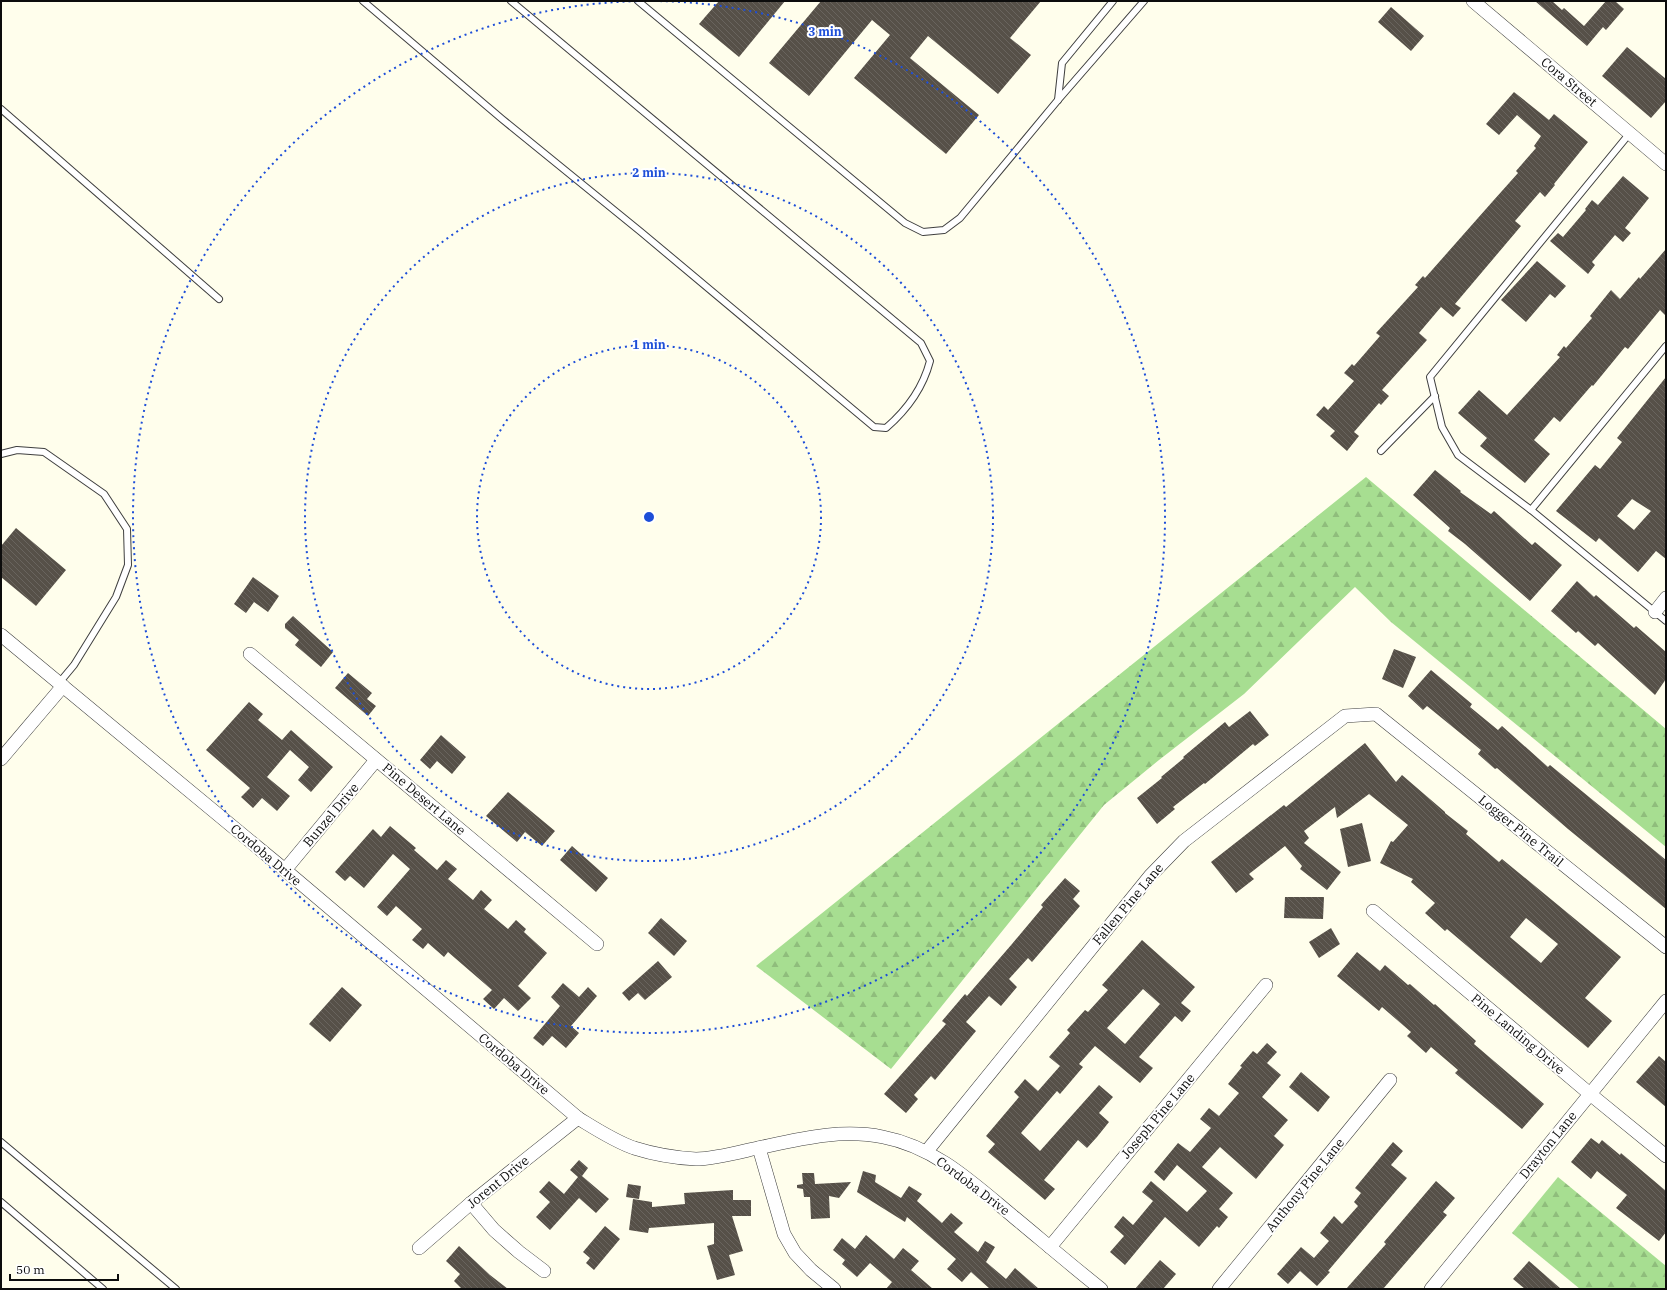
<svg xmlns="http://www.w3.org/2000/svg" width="1667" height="1290" font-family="'IBM Plex Serif',serif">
<defs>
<pattern id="forest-firs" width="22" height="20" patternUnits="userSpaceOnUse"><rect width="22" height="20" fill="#a7de91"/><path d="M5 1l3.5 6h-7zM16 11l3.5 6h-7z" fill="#8fbd7c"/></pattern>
<pattern id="building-back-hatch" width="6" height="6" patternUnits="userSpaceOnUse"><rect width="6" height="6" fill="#565048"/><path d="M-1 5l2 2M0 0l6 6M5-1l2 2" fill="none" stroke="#69645e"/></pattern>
</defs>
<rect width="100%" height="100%" fill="#fffeec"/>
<!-- forest -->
<g fill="url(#forest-firs)">
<path d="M1366 477 1666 729V847L1391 622 1355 587 1244 694 1159 760 1104 805 891 1069 756 966Z"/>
<path d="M1558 1177 1666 1266V1289H1580L1512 1233Z"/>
</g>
<!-- building -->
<g fill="url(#building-back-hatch)" fill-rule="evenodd">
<path d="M719 1H785L739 57 699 24Z"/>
<path d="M821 1H1041L1010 38 1031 55 998 94 928 36 910 58 979 115 946 154 854 78 890 35 872 20 809 96 769 63Z"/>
<path d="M1535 1H1552L1562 10 1564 8 1584 26 1606 1H1615L1624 9 1606 30 1603 27 1587 46Z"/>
<path d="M1391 7 1424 36 1411 51 1378 22Z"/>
<path d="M1627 47 1666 79V101L1651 118 1602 76Z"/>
<path d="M1514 92 1549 120 1554 114 1588 142 1554 184 1555 185 1545 197 1540 192 1515 221 1521 226 1455 304 1461 308 1453 317 1441 307 1419 333 1427 340 1382 390 1389 396 1381 405 1379 403 1354 432 1359 436 1347 451 1330 436 1335 431 1316 415 1324 406 1328 410 1354 381 1344 373 1352 364 1354 366 1380 336 1376 333 1418 287 1415 285 1423 276 1425 278 1493 201 1518 173 1516 171 1536 148 1534 146 1541 136 1517 115 1499 135 1486 124Z"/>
<path d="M1623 176 1649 198 1625 228 1631 233 1623 242 1615 235 1592 262 1595 265 1588 274 1550 241 1558 233 1563 237 1586 210 1585 209 1592 200 1598 205Z"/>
<path d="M1666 249V316L1660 310 1628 349 1625 347 1593 386 1592 385 1560 422 1554 417 1534 440 1550 454 1525 483 1480 446 1487 438 1458 413 1479 390 1507 415 1560 357 1557 355 1564 346 1566 348 1592 318 1590 316 1611 290 1620 299 1639 277 1640 279Z"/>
<path d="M1537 261 1566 286 1555 298 1550 294 1526 322 1501 300Z"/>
<path d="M1666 377V559L1656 551 1638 572 1599 538 1596 542 1556 511 1595 465 1600 469 1622 442 1617 438ZM1632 499 1651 511 1634 530 1617 516Z"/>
<path d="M1435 470 1461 491 1460 492 1491 514 1494 511 1532 545 1535 542 1562 565 1530 601 1465 544 1448 531 1450 528 1413 495Z"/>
<path d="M16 528 66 570 36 606 1 577V546Z"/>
<path d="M253 577 279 596 268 612 254 602 246 613 234 604Z"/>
<path d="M1577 581 1594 597 1596 595 1634 628 1636 626 1666 652V679L1655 695 1598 643 1595 646 1578 631 1576 633 1551 611Z"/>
<path d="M293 616 333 652 321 667 295 645 299 640 285 628V624Z"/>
<path d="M1394 649 1416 657 1403 688 1382 679Z"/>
<path d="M1431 670 1472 704 1470 707 1498 730 1502 726 1548 767 1550 765 1666 860V909L1568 829 1497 768 1495 769 1478 754 1481 750 1427 706 1423 710 1408 696Z"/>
<path d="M348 673 372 693 367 699 376 706 368 716 335 688Z"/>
<path d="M249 702 263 714 258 720 282 740 291 730 333 767 311 792 298 780 309 767 290 750 267 777 290 796 277 811 262 798 253 808 241 797 250 788 206 750Z"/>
<path d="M1250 711 1269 735 1255 746 1253 744 1205 784 1204 783 1173 807 1175 809 1157 824 1137 798 1162 778 1161 777 1184 758 1183 757 1225 722 1229 727Z"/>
<path d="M441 735 466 757 452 774 437 761 430 769 420 760Z"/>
<path d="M1365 743 1396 782 1402 775 1445 812V813L1468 831 1466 834 1499 862 1502 859 1621 957 1585 998 1612 1021 1588 1048 1447 929 1445 931 1425 913 1435 903 1411 882 1413 879 1380 863 1391 841 1393 842 1408 825 1369 794 1337 818 1335 807 1304 831 1309 838 1304 843 1341 872 1327 890 1300 869 1302 866 1285 846 1249 874 1254 879 1236 893 1211 862 1284 805 1286 807ZM1526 918 1558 944 1541 963 1510 937Z"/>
<path d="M508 792 555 831 542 846 525 832 517 842 486 816Z"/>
<path d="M1362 823 1371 861 1348 867 1340 829Z"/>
<path d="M390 826 416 848 414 850 437 870 446 860 457 869 448 879 473 900 481 890 492 900 484 909 508 929 516 920 526 929 524 932 547 953 518 986 531 998 518 1011 504 998 494 1009 483 999 492 990 448 952 444 957 428 943 423 949 412 940 422 929 396 906 387 916 377 907 410 869 393 854 364 888 350 876 345 881 335 872 373 829 381 837Z"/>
<path d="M572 846 608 878 596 892 560 860Z"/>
<path d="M1065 878 1080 891 1073 899 1080 906 1032 962 1028 958 1009 979 1017 987 1001 1006 989 996 966 1022 976 1031 935 1080 931 1076 914 1095 918 1099 906 1113 884 1094 946 1024 942 1021 965 994 967 996 1012 944 1043 907 1041 905Z"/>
<path d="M1285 897H1324L1323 919 1284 918Z"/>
<path d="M661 918 687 941 674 956 648 933Z"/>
<path d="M1331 928 1340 944 1319 958 1309 942Z"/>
<path d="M1142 940 1195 987 1181 1003 1191 1011 1182 1022 1175 1016 1139 1057 1153 1068 1140 1083 1095 1046 1079 1064 1083 1067 1060 1094 1057 1091 1021 1133 1040 1151 1099 1085 1113 1097 1099 1113 1109 1122 1097 1137 1087 1148 1078 1140 1044 1180 1055 1189 1045 1200 988 1152 995 1144 986 1136 1019 1097 1014 1092 1025 1079 1038 1091 1060 1066 1049 1057 1070 1033 1067 1030 1085 1010 1088 1012 1108 990 1102 985ZM1143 989 1160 1004 1125 1044 1107 1028Z"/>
<path d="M1357 952 1380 971 1385 965 1408 985 1410 984 1434 1005 1435 1004 1476 1041 1474 1044 1544 1104 1522 1129 1455 1073 1458 1070 1431 1047 1426 1053 1407 1036 1411 1032 1382 1007 1379 1011 1337 976Z"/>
<path d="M658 961 672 977 645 1000 638 993 629 1001 622 993Z"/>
<path d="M563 983 579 997 588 987 597 996 571 1026 579 1033 566 1048 552 1036 543 1046 533 1038 560 1006 551 997Z"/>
<path d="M342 987 362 1005 330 1042 309 1024Z"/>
<path d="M1267 1043 1277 1052 1267 1063 1281 1075 1262 1097 1288 1120 1274 1136 1284 1145 1256 1179 1220 1147 1202 1167 1233 1193 1219 1209 1228 1217 1219 1228 1217 1226 1199 1247 1165 1217 1125 1265 1110 1252 1124 1236 1114 1227 1123 1216 1133 1225 1153 1201 1142 1192 1151 1181 1187 1212 1207 1191 1177 1165 1164 1181 1154 1172 1178 1143 1190 1152 1211 1128 1200 1119 1209 1108 1219 1116 1239 1093 1228 1084 1242 1067 1240 1066 1253 1051 1257 1054Z"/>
<path d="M1659 1056 1666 1062V1107L1636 1082Z"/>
<path d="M1301 1072 1330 1097 1318 1112 1289 1087Z"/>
<path d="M1591 1138 1599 1144 1602 1140 1620 1155 1621 1153 1666 1191V1232L1659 1241 1616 1208 1627 1195 1597 1171 1591 1179 1571 1162Z"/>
<path d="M1393 1142 1403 1151 1391 1165 1407 1178 1328 1271 1330 1272 1317 1286 1300 1271 1288 1284 1277 1274 1301 1247 1314 1258 1329 1241 1320 1233 1334 1216 1342 1224 1358 1206 1354 1202 1361 1193 1355 1188Z"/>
<path d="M579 1160 588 1168 582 1176 609 1199 596 1213 579 1198 550 1230 536 1217 550 1202 539 1192 549 1181 564 1194 578 1177 570 1170Z"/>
<path d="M863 1171 876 1175 875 1182 901 1198 909 1186 922 1194 917 1201 942 1223 951 1213 963 1223 954 1232 978 1252 985 1241 995 1247 986 1262 1006 1279 1015 1268 1039 1289H990L971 1272 962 1282 947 1269 956 1259 907 1217 905 1222 857 1192Z"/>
<path d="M802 1173H814L815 1184 851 1182 839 1198 829 1196 830 1218 811 1219 810 1197H804L803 1189 797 1188V1185L803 1184Z"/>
<path d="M1436 1181 1455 1198 1443 1212 1447 1215 1383 1289H1346L1386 1244 1384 1242Z"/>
<path d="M628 1184 641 1186 639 1199 626 1197Z"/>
<path d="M733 1190V1200H751V1216H732L743 1251 729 1255 735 1275 717 1280 707 1246 714 1244V1223L649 1228 648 1233 629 1230 633 1199 652 1202V1207L685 1204 684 1193Z"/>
<path d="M605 1226 620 1239 594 1270 586 1263 590 1258 583 1252Z"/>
<path d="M866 1235 894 1259 903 1248 919 1261 911 1270 933 1289H886L892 1282 870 1263 857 1277 842 1264 845 1260 833 1250 842 1238 855 1249Z"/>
<path d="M459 1246 490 1275 508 1289H462L454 1281 460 1274 446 1261Z"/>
<path d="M1160 1260 1176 1274 1163 1289H1135Z"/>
<path d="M1529 1261 1561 1289H1525L1513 1279Z"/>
</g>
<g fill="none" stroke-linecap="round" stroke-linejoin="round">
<defs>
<g id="lane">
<path d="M363 1 502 119 641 232 874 427 886 428C908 409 923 388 930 361L921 343 511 1"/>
<path d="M638 1 905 223 923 232 944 230 960 218 1058 100 1144 1"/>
<path d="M1058 100 1062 63 1113 1"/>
<path d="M1 109 219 299"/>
<path d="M1630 133 1430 377 1442 427 1458 455 1531 510 1666 621"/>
<path d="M1381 451 1435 396"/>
<path d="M1 454 17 450 44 452 104 494 127 529 128 565 116 597 74 665 59 683"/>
<path d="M1531 510 1666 346"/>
<path d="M1 1142 176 1289"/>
<path d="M1 1202 103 1289"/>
</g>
<g id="street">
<path d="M1473 1 1666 164"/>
<path d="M1655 612 1666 598"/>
<path d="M1 635 285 870 578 1118C596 1129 614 1141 634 1148 653 1154 676 1158 696 1159 713 1159 736 1153 753 1149 796 1140 839 1128 883 1137 936 1147 975 1185 1015 1218 1044 1242 1072 1266 1101 1289"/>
<path d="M250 654 597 944"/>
<path d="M1 759 63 686"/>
<path d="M285 870 376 760"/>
<path d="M1373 911 1590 1094 1666 1156"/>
<path d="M759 1148 784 1234 795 1253 811 1270 834 1289"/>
<path d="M927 1151 1150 876 1184 841 1345 716 1376 714 1666 947"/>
<path d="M471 1203 494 1230 519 1252 544 1271"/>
<path d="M1050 1247 1266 985"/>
<path d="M419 1248 471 1203 578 1118"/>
<path d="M1219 1289 1390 1080"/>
<path d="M1431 1289 1666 1001"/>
</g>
</defs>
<!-- lane casing -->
<use href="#lane" stroke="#3f3f3f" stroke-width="8"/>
<!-- street casing -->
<use href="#street" stroke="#3f3f3f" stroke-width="14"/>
<!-- lane -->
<use href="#lane" stroke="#fff" stroke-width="6"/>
<!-- street -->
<use href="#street" stroke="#fff" stroke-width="13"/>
</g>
<!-- distance rings -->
<g fill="none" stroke="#1d4ed8" stroke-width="2" stroke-dasharray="2 4">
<circle cx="649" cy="517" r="172"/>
<circle cx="649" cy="517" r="344"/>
<path d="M654 1A516 516 0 1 1 644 1"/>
</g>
<g text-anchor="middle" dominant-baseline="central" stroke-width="4" stroke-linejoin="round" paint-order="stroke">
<!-- street labels -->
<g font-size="13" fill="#0c0c0c" stroke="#fff">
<text transform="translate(1569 82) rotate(40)">Cora Street</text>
<text transform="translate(424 799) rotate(40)">Pine Desert Lane</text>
<text transform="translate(331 815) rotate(-50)">Bunzel Drive</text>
<text transform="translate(1521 831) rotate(39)">Logger Pine Trail</text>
<text transform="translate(266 855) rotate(40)">Cordoba Drive</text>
<text transform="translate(1128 904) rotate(-50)">Fallen Pine Lane</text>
<text transform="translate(1518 1034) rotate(40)">Pine Landing Drive</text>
<text transform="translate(514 1064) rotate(40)">Cordoba Drive</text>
<text transform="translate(1158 1116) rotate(-50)">Joseph Pine Lane</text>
<text transform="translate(1548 1145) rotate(-51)">Drayton Lane</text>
<text transform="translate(498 1182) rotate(-39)">Jorent Drive</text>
<text transform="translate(1305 1185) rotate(-51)">Anthony Pine Lane</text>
<text transform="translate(973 1186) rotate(37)">Cordoba Drive</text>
</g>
</g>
<circle cx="649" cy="517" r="6" fill="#1d4ed8" stroke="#fff" stroke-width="2"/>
<g font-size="12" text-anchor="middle" font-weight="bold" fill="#1d4ed8" stroke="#fff" stroke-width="4" stroke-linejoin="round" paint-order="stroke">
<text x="825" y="36">3 min</text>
<text x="649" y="177">2 min</text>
<text x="649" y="349">1 min</text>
</g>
<!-- border -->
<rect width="1667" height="1290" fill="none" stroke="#0c0c0c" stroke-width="4"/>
<!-- scale -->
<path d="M10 1274v6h108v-6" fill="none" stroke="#0c0c0c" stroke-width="2"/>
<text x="16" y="1274" font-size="12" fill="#0c0c0c" stroke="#ffffff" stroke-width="3" paint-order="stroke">50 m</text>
</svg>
